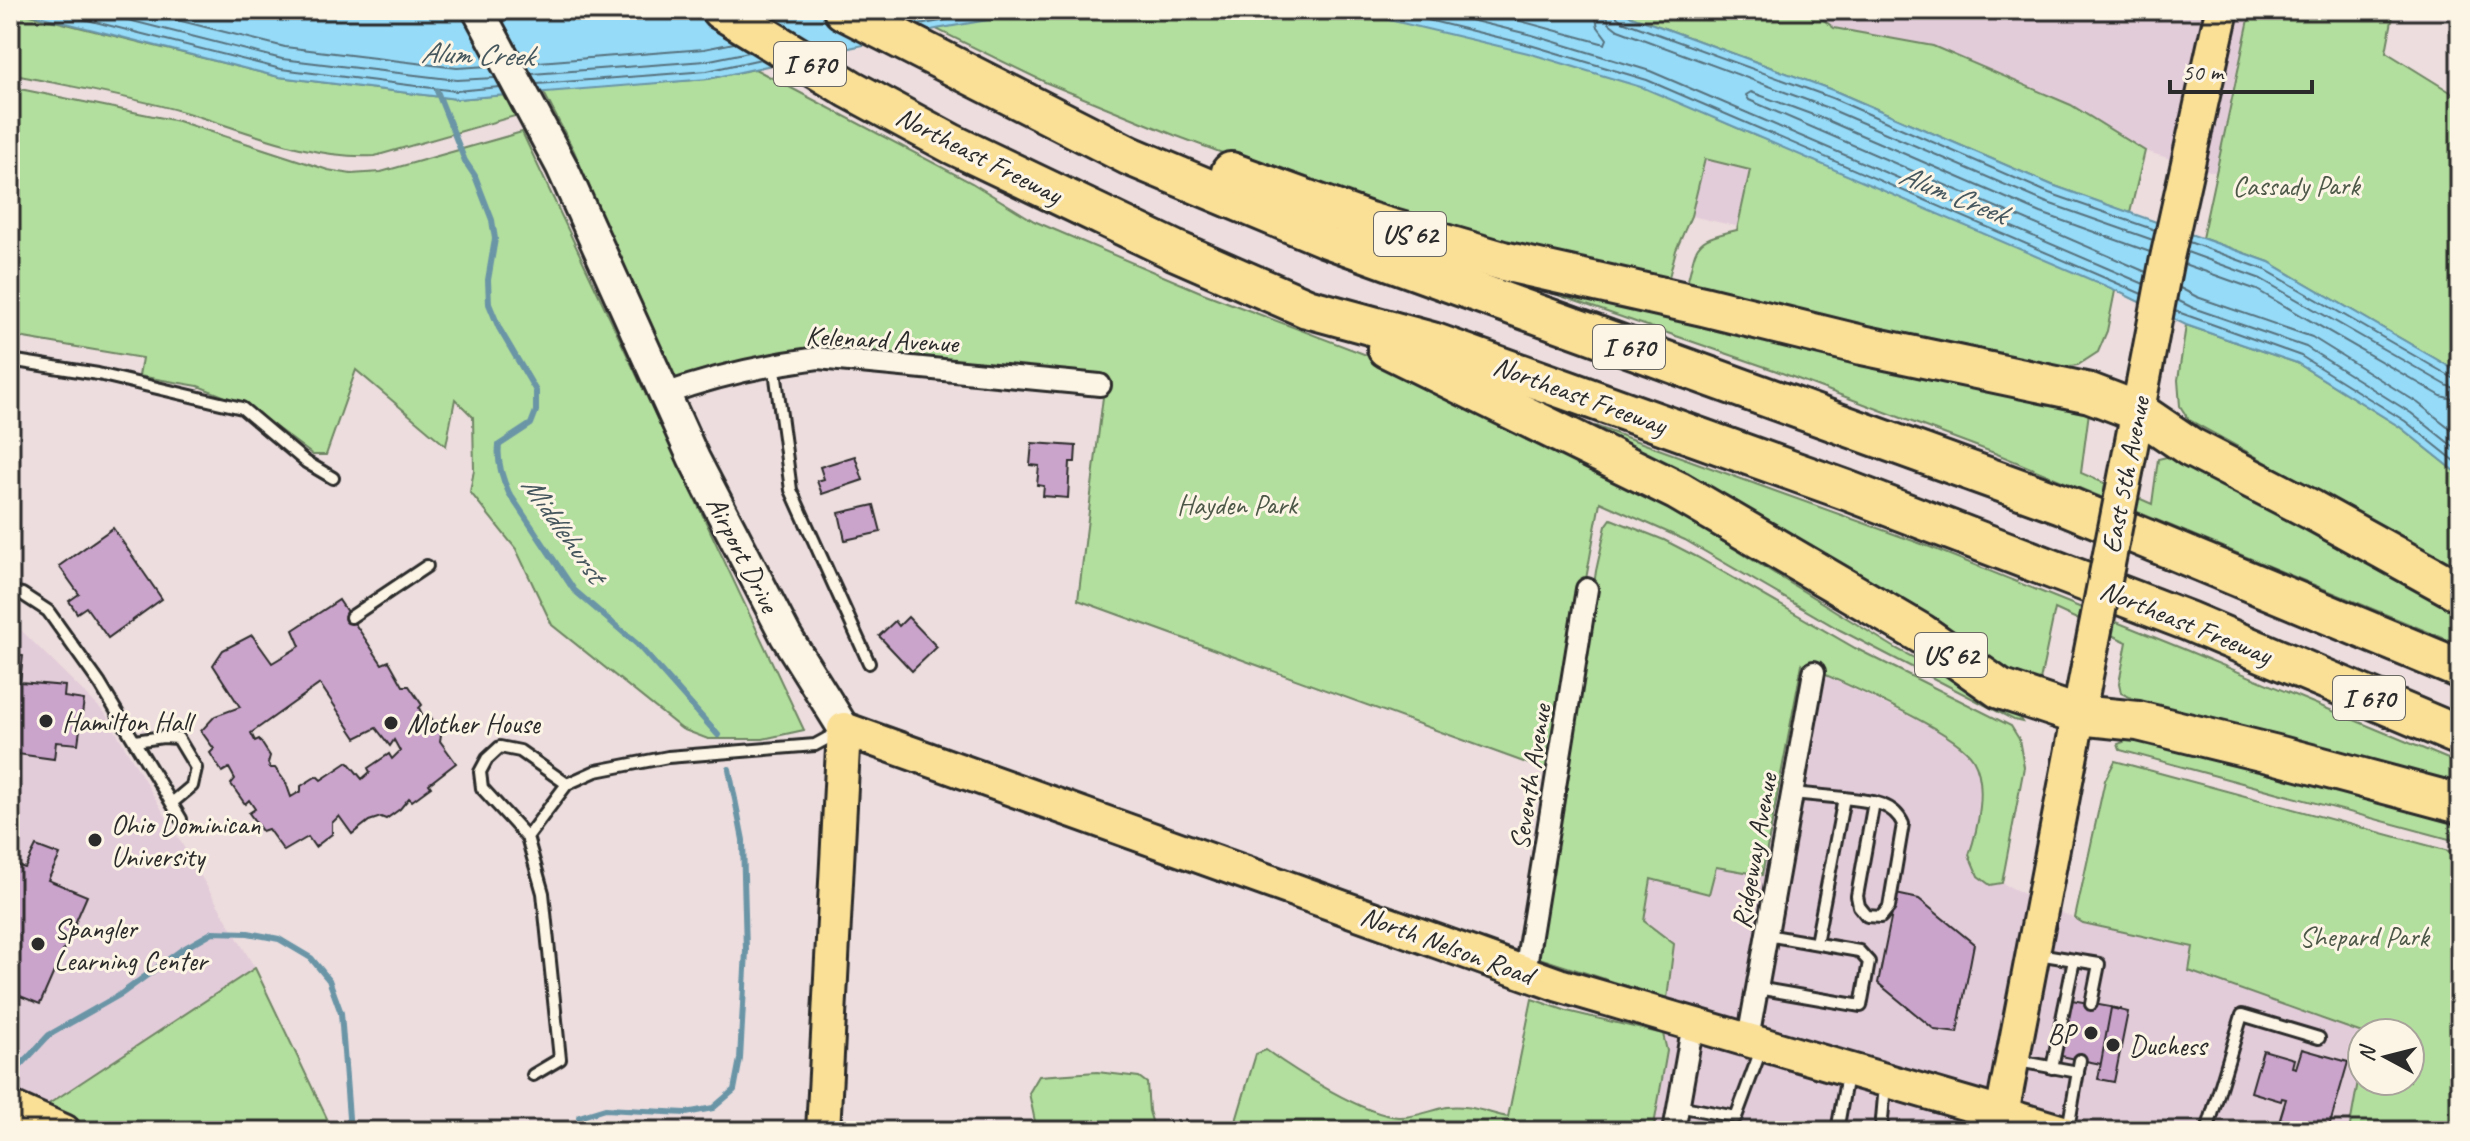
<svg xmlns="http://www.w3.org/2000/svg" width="2470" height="1141" font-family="Caveat,sans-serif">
<rect width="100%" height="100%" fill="#edddde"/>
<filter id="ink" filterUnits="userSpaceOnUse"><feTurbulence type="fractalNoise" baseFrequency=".0125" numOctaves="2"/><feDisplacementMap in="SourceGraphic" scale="16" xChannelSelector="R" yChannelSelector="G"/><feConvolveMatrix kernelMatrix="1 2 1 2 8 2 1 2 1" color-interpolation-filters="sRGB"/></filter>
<g filter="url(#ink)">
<!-- built -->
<g fill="#e3ccd9">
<path d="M1811 10H2251L2216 173 2145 151 2071 105 1933 46 1834 28Z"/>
<path d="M1705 159 1757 171 1744 228 1691 216Z"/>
<path d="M10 627 20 629 105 713 255 968 41 1109 10 1095Z"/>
<path d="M1802 664 1948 735 1973 757 1980 776 1978 827 1969 855 1978 876 1990 885 2002 883 2083 923 2193 947 2189 971 2362 1033V1059L2349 1131H1653L1667 1052 1663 1034 1674 944 1644 921 1652 879 1708 894 1715 867 1762 875Z"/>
</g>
<!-- green -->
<g fill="#b2df9d" stroke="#6e8564" stroke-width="2">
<path d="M10 10 279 77 457 99 504 95 515 116 375 156C310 160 245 130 184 112 128 96 68 86 10 74Z"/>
<path d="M927 10H1414L1585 46 1683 104 1756 136 2121 261 2107 331 2098 352 2078 365 2060 367 1975 351 1687 284C1698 242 1692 241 1737 230L1750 170 1705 159 1691 216 1676 250 1668 281 1492 243 1360 204 1174 135 1047 83 936 29 966 23Z"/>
<path d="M1615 10H1811L1834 28 1933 46 2071 105 2145 151 2130 213 2052 185 1835 91Z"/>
<path d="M2251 10H2394L2386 52 2460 98V373L2269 262 2202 238Z"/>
<path d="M755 69 972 183 1034 221 1203 293 1422 376 1605 469 1897 649 1993 700 2011 704 2022 722 2014 720 1840 630 1685 540 1600 502 1551 772 1078 600 1103 397 811 366 732 375 679 398 574 151 543 91 708 79Z"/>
<path d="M10 87 178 121 328 170 351 174 381 172 522 132 804 730 763 739H708L682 729 552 625 516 549 470 492 474 470 473 417 455 399 446 446 356 370 326 455H313L246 405 198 386 139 376 142 358 12 336 10 345Z"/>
<path d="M1532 286 2089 412 2081 473 2152 504 2158 459 2171 456 2460 606V645L1997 454 1774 370Z"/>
<path d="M2186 325 2297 363 2400 427 2460 475V569L2189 420 2180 406 2178 380Z"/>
<path d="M1595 426 1930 547 2181 648 2460 764V792L2144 704 2121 693 2119 683 2127 642 2055 609 2040 681 2018 678 1589 434Z"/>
<path d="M1611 519 1664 540 1697 557 1855 648 2011 726 2019 739 2024 767 2002 883 1990 885 1978 876 1969 855C1978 829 1988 784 1973 759 1956 730 1838 681 1802 664L1762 875 1716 867 1709 894 1651 879 1644 921 1674 944 1667 999 1533 956 1568 767 1596 571 1606 526Z"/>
<path d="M2139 736 2460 822V842L2120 750 2118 744Z"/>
<path d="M2115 761 2460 854V1131H2349L2362 1059V1081H2410V1033H2362L2189 971 2193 947 2083 923 2075 918 2105 780Z"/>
<path d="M255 968 333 1131H89L41 1109Z"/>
<path d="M1532 999 1567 1011 1663 1034 1667 1051 1653 1131H1233L1256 1054 1266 1050C1295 1071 1364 1115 1398 1117 1414 1118 1432 1110 1447 1107 1468 1104 1488 1113 1508 1117Z"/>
<path d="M1097 1072 1139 1077 1147 1083 1149 1111 1155 1131H1037L1029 1093 1039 1076Z"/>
</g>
<!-- water -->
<g fill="#96dbf8" stroke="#6b95a6" stroke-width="2">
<path d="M15 10H440L460 14 533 10H1045L936 29 708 79 457 99 279 77Z"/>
<path d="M1347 10H1615L1835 91 2052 185 2269 262 2460 373V475L2400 427 2297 363 2186 325 2115 290 1644 88 1528 53Z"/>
</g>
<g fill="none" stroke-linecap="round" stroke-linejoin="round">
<!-- shore -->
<g stroke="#56717d" stroke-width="2">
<path d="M48 10 281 69 456 91 500 87"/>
<path d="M89 10 282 59 457 80 495 78"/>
<path d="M137 10 285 47 457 68 489 66"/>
<path d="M1387 10 1530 45 1647 80 2142 294"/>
<path d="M1429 10 1532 35 1650 71 2144 284"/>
<path d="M1480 10 1605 44 1607 39 1598 27 1594 10"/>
<path d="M1606 10 1609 23 1618 30 1828 108 2045 202 2153 240"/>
<path d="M1616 10 1617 17 1622 21 1832 98 2049 193 2155 230"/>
<path d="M919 25 999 10"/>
<path d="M526 63 704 49 734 43"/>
<path d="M532 74 705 61 749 52"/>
<path d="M537 84 707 71 761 59"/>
<path d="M2189 242 2266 270 2453 378 2460 379"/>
<path d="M2187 252 2261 279 2448 386 2460 389"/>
<path d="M2184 264 2257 290 2441 396 2460 401"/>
<path d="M2146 272 1749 100 1746 95 1751 92 1824 119 2041 213 2150 252"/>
<path d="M2180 288 2197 297 2312 337 2418 403 2460 436"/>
<path d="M2177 300 2193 308 2306 347 2411 413 2460 452"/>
<path d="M2175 311 2301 356 2405 421 2460 465"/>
</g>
<!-- stream -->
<g stroke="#6b95a6" stroke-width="6">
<path d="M437 91 465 161 475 176 492 220 495 239 488 280 489 304 499 328 536 391V411L531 424 499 445C497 462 502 478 509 493L574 590 637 644 718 735"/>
<path d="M10 1077 49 1035 121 994 183 949 213 932 248 933 279 939 311 958 329 980 341 1013 350 1131"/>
<path d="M579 1117 605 1109 686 1113 713 1108 734 1090 740 1059 746 951 743 840 729 769"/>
</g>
</g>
<!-- building -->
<g fill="#cba4cc" stroke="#2b2b2b" stroke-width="2" fill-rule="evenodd">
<path d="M1032 443 1076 446 1075 462H1070L1068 498 1043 496 1044 486 1037 485 1039 466 1030 465Z"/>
<path d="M855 456 863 480 822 494 817 481 824 479 820 467Z"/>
<path d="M874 505 881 532 845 540 839 513Z"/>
<path d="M113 528 162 599 108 638 86 607 77 613 69 601 79 594 59 566Z"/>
<path d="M339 600 382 664 389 661 403 686H409L422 705 419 708 424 718 431 717 441 735 440 741 456 763 429 784 431 787 412 801 409 798 400 809 386 819 381 817 369 821 352 834 339 816 332 823V834L315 847 308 837 284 851 268 829 262 831 249 813 255 809 249 800 245 804 231 784 235 779 229 768 222 772 210 753 214 749 201 731 215 716 240 707 213 665 223 650 252 635 272 663 300 646 293 630ZM320 684 356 738 376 728 390 746 394 740 400 751 392 759 389 754 368 768 370 772 362 779 348 762 321 780 317 776 301 786V791L291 797 286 783 275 768H270L268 763 270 756 259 739 255 741 251 733Z"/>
<path d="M908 617 937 647 912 671 879 636 895 621 899 626Z"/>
<path d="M10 654 23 656 20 682 65 686 64 697 84 700 78 744 56 742 54 759 10 753Z"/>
<path d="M36 846 60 855 48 880 87 896 40 1004 10 992V863L25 868Z"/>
<path d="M1896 894 1919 899 1974 944 1957 1033 1935 1030 1878 983Z"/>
<path d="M2072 1000 2121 1009 2111 1066 2061 1056Z"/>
<path d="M2111 1008 2128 1012 2114 1082 2098 1079Z"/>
<path d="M2302 1049 2348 1062 2328 1131 2280 1119 2286 1099 2282 1098 2281 1101 2251 1092 2263 1050 2294 1059 2292 1067 2296 1068Z"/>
</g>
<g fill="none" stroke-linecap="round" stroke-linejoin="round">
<defs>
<g id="service">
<path d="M10 360 98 374 242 408 306 462 333 478"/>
<path d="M774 363 791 490 869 663"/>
<path d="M10 592 22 594 48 611 100 684 181 819"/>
<path d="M351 617 427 566"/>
<path d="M135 741 163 737 178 738 196 768 192 786 173 802"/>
<path d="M1792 793 1844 798 1816 943"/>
<path d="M1844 798C1867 801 1893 801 1903 824L1889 907 1881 917 1867 916 1859 906 1857 896 1874 802"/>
<path d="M527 837 482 788 480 772 487 759 500 747 520 751 567 784"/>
<path d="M2038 954 2099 964 2091 1004"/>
<path d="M1757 988 1861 1006 1869 962 1859 951 1767 935"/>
<path d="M2018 1061 2078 1072"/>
<path d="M2052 1068 2074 960"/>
<path d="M533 1075 560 1059 543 893 527 837 567 784 596 771 668 757 815 745 839 732"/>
<path d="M1678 1106 1736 1117 1762 1047"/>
<path d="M2068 1129 2080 1060"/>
<path d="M1837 1131 1847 1075"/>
<path d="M1881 1131 1885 1085"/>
<path d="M2207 1131 2242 1015 2319 1038"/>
</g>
<g id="minor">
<path d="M665 394C715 376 765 365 818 358L1100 385"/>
<path d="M1525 972 1587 589"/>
<path d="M1748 1039 1814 672"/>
<path d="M1674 1131 1693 1024"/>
</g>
<path id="secondary" d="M478 10 562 167 694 459 786 636 844 729"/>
<g id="primary">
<path d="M2127 467 2167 258 2222 10"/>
<path d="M10 1107 64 1131"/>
<path d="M2002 1114 2088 666"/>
<path d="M823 1131 844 729 1559 985 2060 1131"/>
</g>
<g id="motorway">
<path d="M721 10 850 89 952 144 1174 250 1307 308 1432 342 1846 490 2188 621 2460 736"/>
<path d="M843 10 1130 156 1324 237 2062 504 2460 669"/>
<path d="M1231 172 1369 222 1503 261 1703 306 1862 345 2090 393 2137 411 2190 447 2312 510 2460 592"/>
<path d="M1387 348 1678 491 1922 634 2000 689 2078 715 2138 721 2277 755 2460 804"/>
</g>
</defs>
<!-- service casing -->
<use href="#service" stroke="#2b2b2b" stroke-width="16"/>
<!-- minor casing -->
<use href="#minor" stroke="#2b2b2b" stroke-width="26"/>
<!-- secondary casing -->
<use href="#secondary" stroke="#2b2b2b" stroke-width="36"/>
<!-- primary casing -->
<use href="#primary" stroke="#2b2b2b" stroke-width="38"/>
<!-- motorway casing -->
<use href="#motorway" stroke="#2b2b2b" stroke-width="44"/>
<!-- service -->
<use href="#service" stroke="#fcf5e5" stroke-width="10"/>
<!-- minor -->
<use href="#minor" stroke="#fcf5e5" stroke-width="20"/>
<!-- secondary -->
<use href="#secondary" stroke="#fcf5e5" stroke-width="30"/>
<!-- primary -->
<use href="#primary" stroke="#fadf96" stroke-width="32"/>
<!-- motorway -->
<use href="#motorway" stroke="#fadf96" stroke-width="38"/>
<defs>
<path id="primary-bridge" d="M2088 666 2127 467"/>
</defs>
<!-- primary-bridge casing -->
<use href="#primary-bridge" stroke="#2b2b2b" stroke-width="38" stroke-linecap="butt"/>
<!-- primary-bridge -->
<use href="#primary-bridge" stroke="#fadf96" stroke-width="32"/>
</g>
</g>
<!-- markers -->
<g fill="#2b2b2b" stroke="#fcf5e5" stroke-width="3">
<circle cx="46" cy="721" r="8"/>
<circle cx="391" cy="723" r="8"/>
<circle cx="95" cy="840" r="8"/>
<circle cx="38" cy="944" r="8"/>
<circle cx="2091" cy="1033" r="8"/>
<circle cx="2113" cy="1045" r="8"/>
</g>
<g text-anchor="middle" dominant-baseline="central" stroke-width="6" stroke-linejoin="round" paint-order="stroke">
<!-- shield labels -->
<g fill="#fcf5e5" stroke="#6a6863" stroke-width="2">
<rect x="774" y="42" width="72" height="44" rx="6"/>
<rect x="1374" y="212" width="72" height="44" rx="6"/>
<rect x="1593" y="325" width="72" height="44" rx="6"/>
<rect x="1915" y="633" width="72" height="44" rx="6"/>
<rect x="2333" y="676" width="72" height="44" rx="6"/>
</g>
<g font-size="26" font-weight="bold" fill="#2b2b2b">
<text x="810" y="64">I 670</text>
<text x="1410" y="234">US 62</text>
<text x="1629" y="347">I 670</text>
<text x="1951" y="655">US 62</text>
<text x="2369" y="698">I 670</text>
</g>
<!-- street labels -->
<g font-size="28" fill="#2b2b2b" stroke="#fcf5e5">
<text transform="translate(979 155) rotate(27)">Northeast Freeway</text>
<text transform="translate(882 339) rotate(3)">Kelenard Avenue</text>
<text transform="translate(1580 395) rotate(20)">Northeast Freeway</text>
<text transform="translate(2125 475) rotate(-79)">East 5th Avenue</text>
<text transform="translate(743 554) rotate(63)">Airport Drive</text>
<text transform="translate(2186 622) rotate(22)">Northeast Freeway</text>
<text transform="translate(1530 777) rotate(-81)">Seventh Avenue</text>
<text transform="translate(1754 851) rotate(-80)">Ridgeway Avenue</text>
<text transform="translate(1447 945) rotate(20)">North Nelson Road</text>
</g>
<!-- park labels -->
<g font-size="28" fill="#4d5848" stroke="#fcf5e5">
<text x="2296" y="185">Cassady Park</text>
<text x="1237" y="504">Hayden Park</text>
<text x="2364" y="936">Shepard Park</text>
</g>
<!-- poi labels -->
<g font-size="28" fill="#2b2b2b" stroke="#fcf5e5" text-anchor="start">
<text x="62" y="721">Hamilton Hall</text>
<text x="407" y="723">Mother House</text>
<text x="111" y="824">Ohio Dominican<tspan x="111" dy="32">University</tspan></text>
<text x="54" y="928">Spangler<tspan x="54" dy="32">Learning Center</tspan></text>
<text x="2075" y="1033" text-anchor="end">BP</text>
<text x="2129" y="1045">Duchess</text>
</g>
<!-- water labels -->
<g font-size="30" font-style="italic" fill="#46575e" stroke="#fcf5e5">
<text transform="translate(477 54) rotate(2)">Alum Creek</text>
<text transform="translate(1953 194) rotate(22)">Alum Creek</text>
<text transform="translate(564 529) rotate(55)">Middlehurst</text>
</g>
</g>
<!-- margin -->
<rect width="2470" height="1141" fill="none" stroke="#fcf5e5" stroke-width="40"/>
<rect x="20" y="20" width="2430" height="1101" fill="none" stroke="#2b2b2b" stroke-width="3" filter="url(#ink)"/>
<!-- north arrow -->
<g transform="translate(2386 1057) rotate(277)"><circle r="38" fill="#fcf5e5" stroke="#a8a49b" stroke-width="2"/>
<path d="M0-6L14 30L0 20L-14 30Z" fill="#2b2b2b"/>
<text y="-12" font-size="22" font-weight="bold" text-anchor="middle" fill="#2b2b2b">N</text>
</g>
<!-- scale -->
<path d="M2170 80v12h142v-12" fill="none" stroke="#2b2b2b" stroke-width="4"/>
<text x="2182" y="80" font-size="24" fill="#2b2b2b" stroke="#fcf5e5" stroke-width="6" paint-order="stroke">50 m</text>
</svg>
